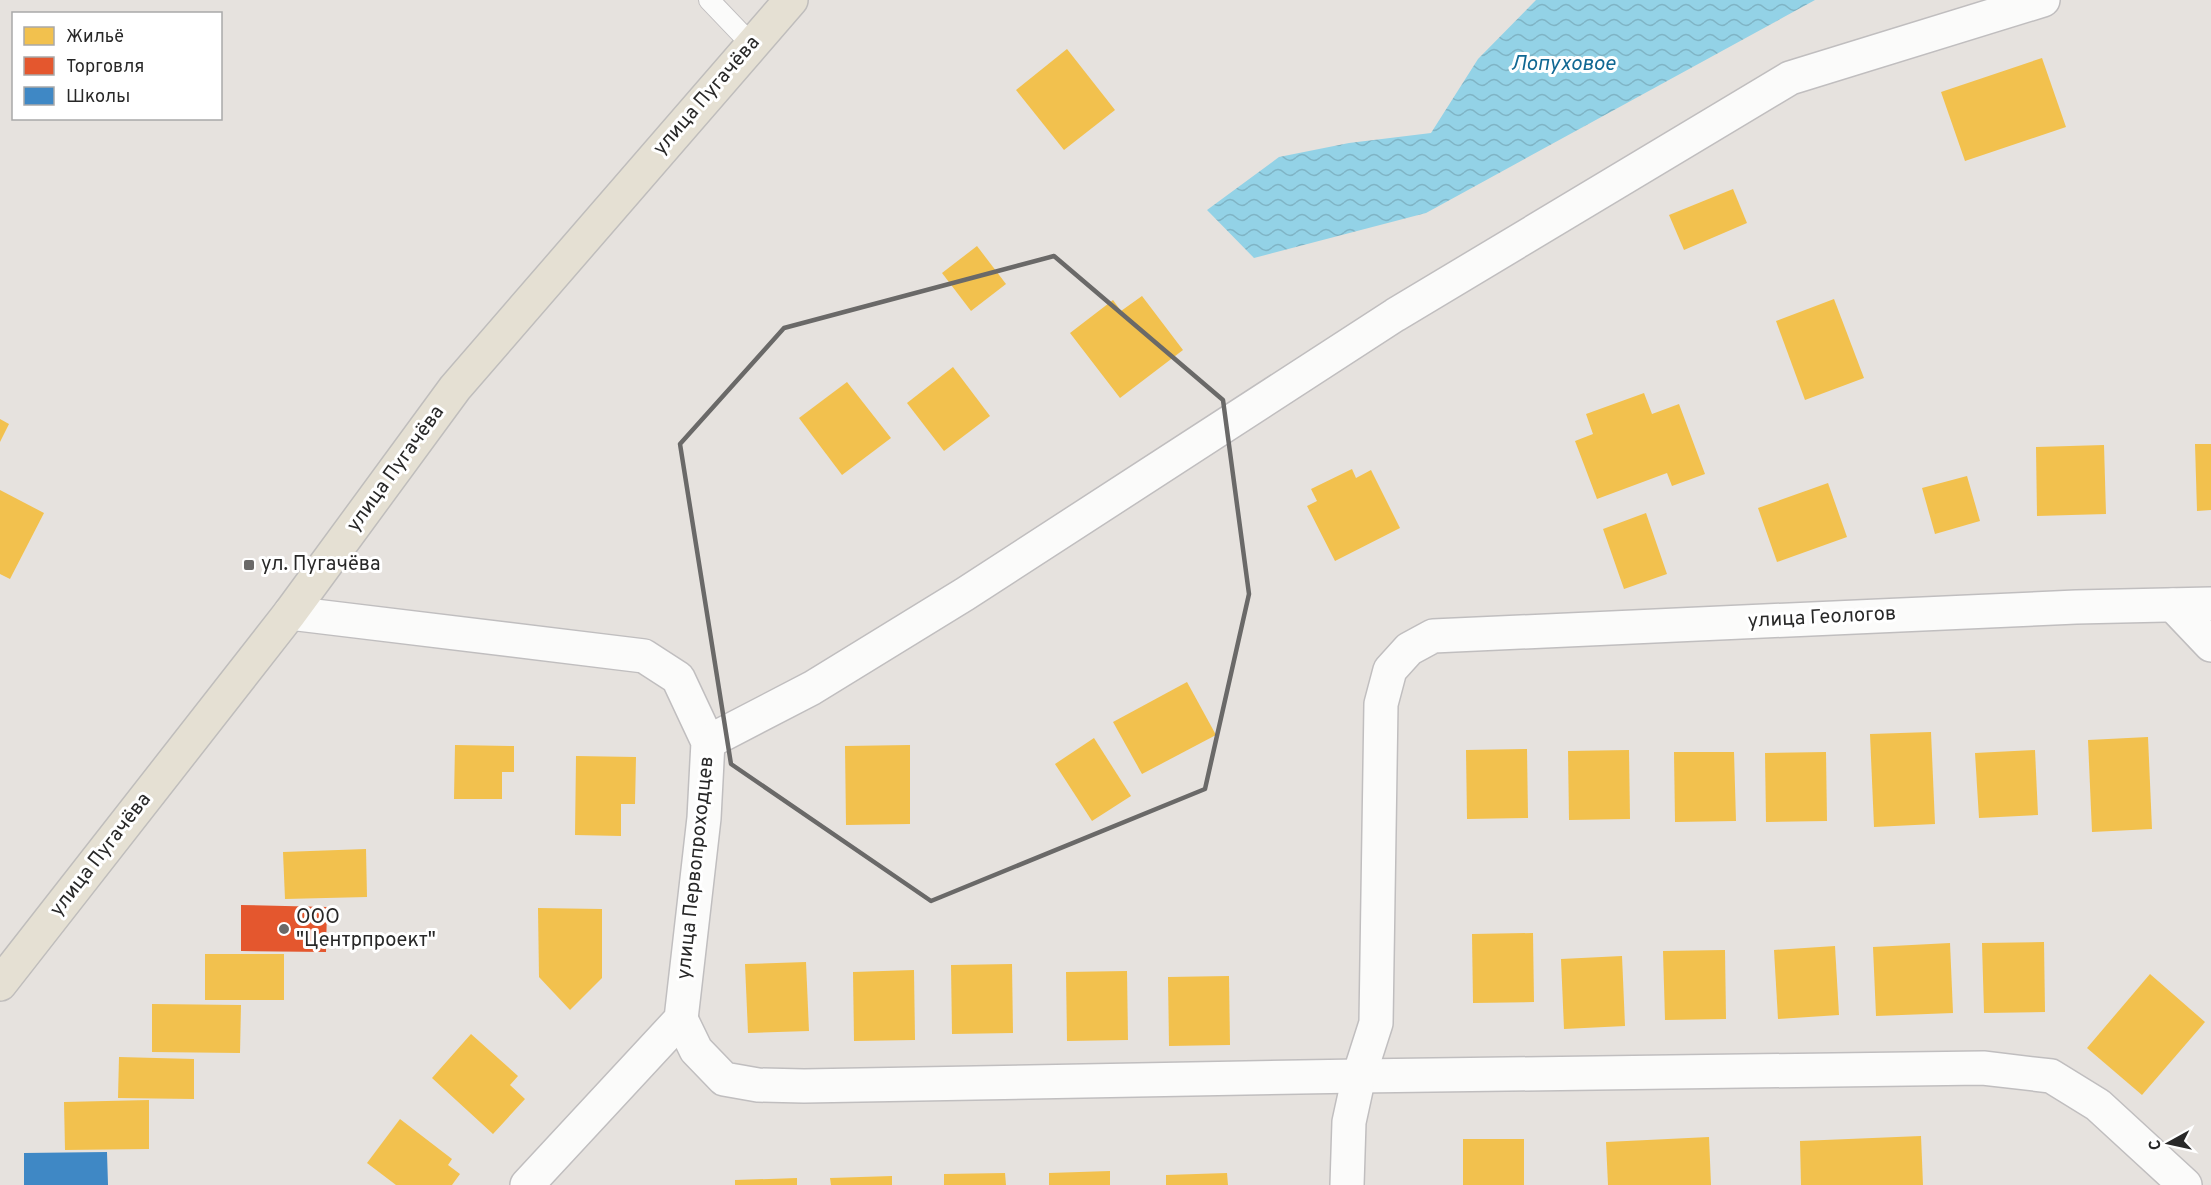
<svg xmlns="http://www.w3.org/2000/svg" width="2211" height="1185" font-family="Overpass,sans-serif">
<defs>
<pattern id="water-waves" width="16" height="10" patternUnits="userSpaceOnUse" patternTransform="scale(1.5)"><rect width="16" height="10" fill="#93d2e6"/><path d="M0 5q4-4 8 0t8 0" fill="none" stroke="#7fb4c5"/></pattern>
</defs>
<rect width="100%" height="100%" fill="#e6e2de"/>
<!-- water -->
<path fill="url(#water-waves)" d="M1536 0H1815L1426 213 1254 258 1207 210 1279 157 1349 143 1431 133 1478 59Z"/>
<!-- homes -->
<g fill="#f2c14e">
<path d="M1067 49 1115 110 1064 150 1016 90Z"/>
<path d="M2042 58 2066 127 1965 161 1941 92Z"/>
<path d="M1733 189 1747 223 1684 250 1669 215Z"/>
<path d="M977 246 1006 284 971 311 942 273Z"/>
<path d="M1142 296 1183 350 1120 398 1070 333 1113 300 1121 311Z"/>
<path d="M1834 299 1864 378 1805 400 1776 321Z"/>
<path d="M953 367 990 416 944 451 907 403Z"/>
<path d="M847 382 891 438 842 475 799 418Z"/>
<path d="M1644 393 1652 414 1679 404 1705 474 1672 486 1667 473 1597 499 1575 441 1593 434 1586 414Z"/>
<path d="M0 419 9 424 0 442Z"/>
<path d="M2195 444H2211V510L2197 511Z"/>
<path d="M2104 445 2106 514 2037 516 2036 447Z"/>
<path d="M1352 469 1356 478 1371 470 1400 528 1335 561 1307 506 1317 501 1311 489Z"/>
<path d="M1967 476 1980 521 1935 534 1922 488Z"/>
<path d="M1828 483 1847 537 1777 562 1758 508Z"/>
<path d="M0 490 44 513 10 579 0 574Z"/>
<path d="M1646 513 1667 574 1624 589 1603 529Z"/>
<path d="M1187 682 1216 735 1142 774 1113 722Z"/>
<path d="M1931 732 1935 824 1874 827 1870 734Z"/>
<path d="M2148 737 2152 829 2092 832 2088 740Z"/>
<path d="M1094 738 1131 796 1092 821 1055 764Z"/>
<path d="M455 745 514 746V772H502V799H454Z"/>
<path d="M910 745V824L846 825 845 746Z"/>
<path d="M1527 749 1528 818 1467 819 1466 750Z"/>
<path d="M1629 750 1630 819 1569 820 1568 751Z"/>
<path d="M2035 750 2038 815 1979 818 1975 753Z"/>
<path d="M1674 752H1734L1736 821 1675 822Z"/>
<path d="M1826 752 1827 821 1766 822 1765 753Z"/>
<path d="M576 756 636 757 635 804H621V836L575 835Z"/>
<path d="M366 849 367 897 285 899 283 852Z"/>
<path d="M538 908 602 909V978L570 1010 539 977Z"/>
<path d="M1533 933 1534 1002 1473 1003 1472 934Z"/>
<path d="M2044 942 2045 1012 1984 1013 1982 943Z"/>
<path d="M1950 943 1953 1013 1876 1016 1873 947Z"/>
<path d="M1835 946 1839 1015 1778 1019 1774 950Z"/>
<path d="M1725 950 1726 1019 1665 1020 1663 951Z"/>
<rect x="205" y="954" width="79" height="46"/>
<path d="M1622 956 1625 1026 1564 1029 1561 959Z"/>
<path d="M806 962 809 1031 748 1033 745 964Z"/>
<path d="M1012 964 1013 1033 952 1034 951 965Z"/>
<path d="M914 970 915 1040 854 1041 853 972Z"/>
<path d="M1127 971 1128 1040 1067 1041 1066 972Z"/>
<path d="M2150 974 2205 1022 2142 1095 2087 1048Z"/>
<path d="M1229 976 1230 1045 1169 1046 1168 977Z"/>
<path d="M152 1004 241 1005 240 1053 152 1052Z"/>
<path d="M471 1034 518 1076 510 1085 525 1099 493 1134 432 1078Z"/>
<path d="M119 1057 194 1059V1099L118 1098Z"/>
<path d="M149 1100V1149L65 1150 64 1102Z"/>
<path d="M400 1119 452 1159 448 1165 460 1174 452 1185H396L367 1163Z"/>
<path d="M1921 1136 1923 1185H1801L1800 1141Z"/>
<path d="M1709 1137 1711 1185H1608L1606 1142Z"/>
<rect x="1463" y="1139" width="61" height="46"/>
<path d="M1110 1171V1185H1049V1173Z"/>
<path d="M1005 1173 1006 1185H944V1174Z"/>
<path d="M1227 1173 1228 1185H1166V1175Z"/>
<path d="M892 1176V1185H831L830 1178Z"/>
<path d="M797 1178V1185H735V1180Z"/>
</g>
<!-- shops -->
<path fill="#e4572e" d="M241 905 327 907 326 952 241 951Z"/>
<!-- schools -->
<path fill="#3f88c5" d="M107 1152 108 1185H24V1153Z"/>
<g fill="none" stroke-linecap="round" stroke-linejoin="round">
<defs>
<path id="lane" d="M709 0 752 45"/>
<g id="street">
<path d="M2173 605 2211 645"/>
<path d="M290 613 644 656 678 678 708 742 704 818 681 1019 527 1185"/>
<path d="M708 742 812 688 965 594 1395 315 1790 78 2043 0"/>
<path d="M681 1019 696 1050 724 1079 758 1085 804 1086 1359 1076 1983 1068 2051 1076 2098 1105 2185 1185"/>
<path d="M1347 1185 1349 1122 1359 1076 1376 1023 1381 704 1390 670 1409 649 1433 636 2076 607 2211 604"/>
</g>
<path id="primary" d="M0 984 290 613 455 388 791 0"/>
</defs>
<!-- lane casing -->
<use href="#lane" stroke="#c0bebf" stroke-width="22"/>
<!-- street casing -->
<use href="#street" stroke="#c0bebf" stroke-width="36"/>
<!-- primary casing -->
<use href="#primary" stroke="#bfbdbc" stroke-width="36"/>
<!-- lane -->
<use href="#lane" stroke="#fbfbfa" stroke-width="20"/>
<!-- street -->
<use href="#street" stroke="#fbfbfa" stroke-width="33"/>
<!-- primary -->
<use href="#primary" stroke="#e5e0d3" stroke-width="33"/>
</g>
<!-- marked area -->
<path fill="none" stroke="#6a6968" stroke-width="4.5" stroke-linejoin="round" d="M1054 256 1223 400 1249 594 1205 789 931 901 731 764 680 444 784 328Z"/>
<!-- markers -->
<g fill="#6a6968" stroke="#fff" stroke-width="2">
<rect x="243" y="559" width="12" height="12" rx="3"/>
<circle cx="284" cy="929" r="6"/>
</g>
<g text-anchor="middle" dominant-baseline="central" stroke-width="6" stroke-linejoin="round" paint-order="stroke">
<!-- street labels -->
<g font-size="20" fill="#282828" stroke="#fff">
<text transform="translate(707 96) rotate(-49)">улица Пугачёва</text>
<text transform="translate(396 469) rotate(-54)">улица Пугачёва</text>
<text transform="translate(1822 618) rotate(-3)">улица Геологов</text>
<text transform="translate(101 855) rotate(-52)">улица Пугачёва</text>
<text transform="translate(696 868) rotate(-84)">улица Первопроходцев</text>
</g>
<!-- poi labels -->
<g font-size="20" fill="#282828" stroke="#fff" text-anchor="start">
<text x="261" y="565">ул. Пугачёва</text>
<text x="296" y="918">ООО<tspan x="296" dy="23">"Центрпроект"</tspan></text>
</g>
<!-- water labels -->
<g font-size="21" font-style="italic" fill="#116893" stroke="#fff">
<text x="1563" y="64">Лопуховое</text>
</g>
</g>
<!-- legend -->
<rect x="12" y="12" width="210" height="108" fill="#ffffff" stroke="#a9a9a9" stroke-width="1.5"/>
<rect x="24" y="27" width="30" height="18" fill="#f2c14e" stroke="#a9a9a9" stroke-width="1.5"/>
<text x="66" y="42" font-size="18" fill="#282828">Жильё</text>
<rect x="24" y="57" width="30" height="18" fill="#e4572e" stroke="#a9a9a9" stroke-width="1.5"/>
<text x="66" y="72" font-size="18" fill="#282828">Торговля</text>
<rect x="24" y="87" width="30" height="18" fill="#3f88c5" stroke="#a9a9a9" stroke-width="1.5"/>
<text x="66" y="102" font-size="18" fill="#282828">Школы</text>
<!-- north arrow -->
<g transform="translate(2169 1143) rotate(262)" stroke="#ffffff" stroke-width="4.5" paint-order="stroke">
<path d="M0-4.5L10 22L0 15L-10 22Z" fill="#282828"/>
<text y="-9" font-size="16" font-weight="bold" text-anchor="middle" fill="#282828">С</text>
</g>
</svg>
